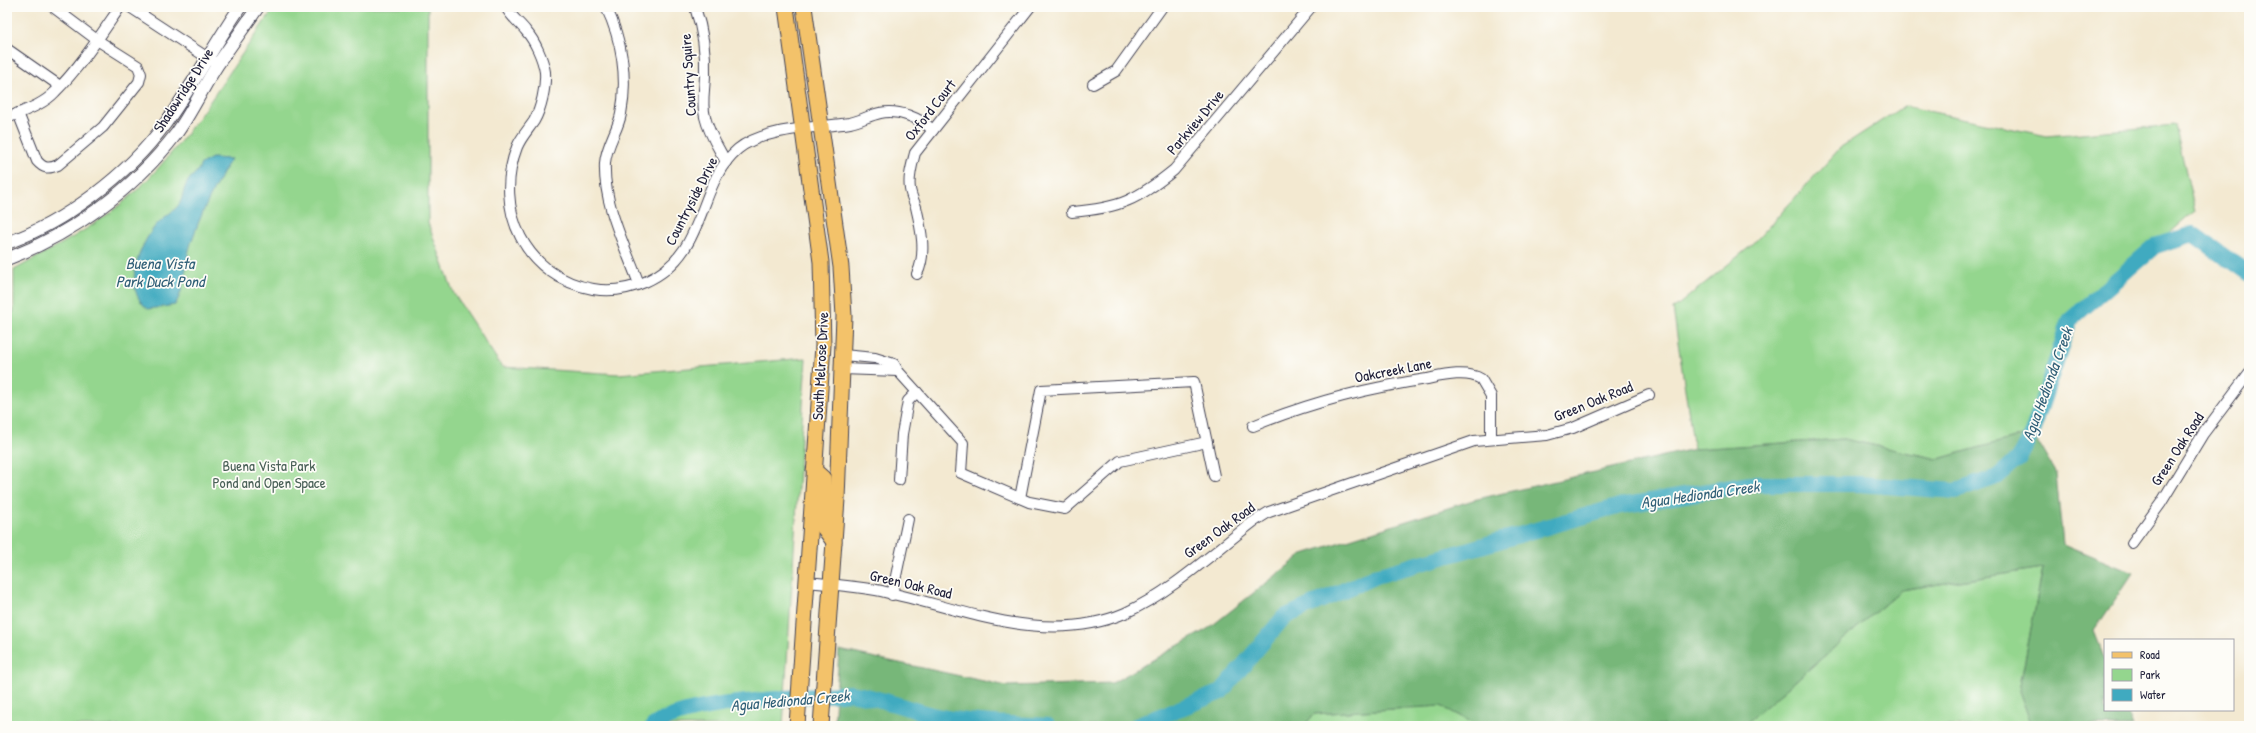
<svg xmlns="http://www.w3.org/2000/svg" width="2256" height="733" font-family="'Patrick Hand',sans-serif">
<rect width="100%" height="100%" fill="#fdfcf7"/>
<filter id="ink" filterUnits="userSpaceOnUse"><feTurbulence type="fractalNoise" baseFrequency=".025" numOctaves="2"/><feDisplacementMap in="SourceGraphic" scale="8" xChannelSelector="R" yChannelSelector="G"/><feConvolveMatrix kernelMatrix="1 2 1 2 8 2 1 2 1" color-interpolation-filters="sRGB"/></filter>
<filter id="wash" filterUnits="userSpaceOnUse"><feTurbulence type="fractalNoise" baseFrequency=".012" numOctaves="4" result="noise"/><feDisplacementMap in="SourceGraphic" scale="16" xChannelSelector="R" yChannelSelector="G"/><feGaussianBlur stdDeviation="0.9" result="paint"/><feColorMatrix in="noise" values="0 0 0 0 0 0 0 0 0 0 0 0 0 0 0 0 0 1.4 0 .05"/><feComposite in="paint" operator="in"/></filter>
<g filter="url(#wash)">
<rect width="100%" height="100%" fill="#f3e9d1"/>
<!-- green -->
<g fill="#94d68e" stroke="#5b7c64">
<path d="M275 7H428V223L454 294 502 367 619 374 806 358 783 726H7V313L14 312V270C57 246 102 224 138 189 193 136 230 68 275 7Z"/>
<path d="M1904 106 2047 136 2175 125 2195 211 2070 320 2032 433 1938 459 1844 439 1694 449 1673 309 1752 245 1841 147Z"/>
<path d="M2043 568 2019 691 2032 726H1743L1901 590Z"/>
<path d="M1441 706 1479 726H1304L1314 714Z"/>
</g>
<!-- forest -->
<path fill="#77b779" stroke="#4c6c5a" d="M2032 433 2056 474 2063 544 2133 573 2094 631 2105 659V710H2126L2133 726H2032L2019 691 2043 568 1901 590 1743 726H1479L1441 706 1314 714 1304 726H834L839 650 1007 686 1112 683 1209 628 1303 554 1473 500 1694 449 1844 439 1938 459Z"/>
<!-- water -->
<path fill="#40aac0" stroke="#31667e" d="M212 158 231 159C215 185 201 213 191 243 184 264 187 285 175 305L148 309C121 289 139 245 157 224 163 217 172 213 178 206 183 200 183 189 187 183 192 174 196 176 201 164Z"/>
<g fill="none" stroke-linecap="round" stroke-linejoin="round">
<!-- river -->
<g stroke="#40aac0" stroke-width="16">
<path d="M653 726C688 700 802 698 850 693 878 697 904 708 932 715 966 723 1012 724 1048 726"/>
<path d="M1136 726 1221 692 1284 617 1376 576 1620 506 1750 484H1859L1956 491 1997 477 2019 458 2032 433 2070 320 2155 246 2193 234 2249 274"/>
</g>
</g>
</g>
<g filter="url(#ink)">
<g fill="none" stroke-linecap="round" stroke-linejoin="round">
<defs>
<g id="minor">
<path d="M130 7 214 62"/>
<path d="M506 7C511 17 519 22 526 31 535 41 543 59 545 72 546 87 541 109 534 121 528 130 521 137 517 147 493 209 525 277 593 289 610 292 629 289 645 282 709 254 695 185 738 149 765 127 818 128 850 123 860 121 870 115 880 113 899 109 919 118 933 130"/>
<path d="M606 7C622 40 628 78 621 114 618 130 606 146 605 163 603 204 625 246 639 284"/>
<path d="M695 7C702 28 706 52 705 74 705 89 701 102 705 117 709 134 718 147 726 162"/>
<path d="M7 49 60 86"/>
<path d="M1093 84 1116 71 1162 7"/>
<path d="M18 113 37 161C44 169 49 169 58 165L103 127 139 82 141 74 138 66 97 40 53 7"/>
<path d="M7 118C23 111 43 105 55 92 80 67 100 36 120 7"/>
<path d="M1072 212C1120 208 1137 200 1174 170L1311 7"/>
<path d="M917 274C927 254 921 228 916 207 914 201 911 196 910 189 908 177 912 165 915 153L1030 7"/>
<path d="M843 355 875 358 894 364 898 371 963 443 961 473 1029 502 1065 509 1120 461 1207 442"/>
<path d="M842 369 898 371"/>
<path d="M1253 426C1309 403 1366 388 1427 379 1442 376 1467 370 1481 379L1491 396V439"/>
<path d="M899 480 902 434 908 401 917 392"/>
<path d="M1020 498 1041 390 1194 382 1214 476"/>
<path d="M2132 543 2161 503 2203 434 2249 373"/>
<path d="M806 582C830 584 853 586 876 590 957 606 1043 648 1125 613 1170 593 1214 552 1253 522L1269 512 1474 441 1547 435 1573 428 1649 395"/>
<path d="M892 595 908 519"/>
</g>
<g id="tertiary">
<path d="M7 243C65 222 128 175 165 124 192 87 214 45 240 7"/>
<path d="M7 259C72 234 133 190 176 134 192 112 203 87 218 64 231 45 245 26 258 7"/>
</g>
<g id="primary">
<path d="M786 7 821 262 823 345 797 726"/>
<path d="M804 7 841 267 844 316 837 499 821 726"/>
<path d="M814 470 823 478 824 528 834 542"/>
</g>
</defs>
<!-- minor casing -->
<use href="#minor" stroke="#414052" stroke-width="12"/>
<!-- tertiary casing -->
<use href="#tertiary" stroke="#414052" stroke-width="14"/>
<!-- primary casing -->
<use href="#primary" stroke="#414052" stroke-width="17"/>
<!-- minor -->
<use href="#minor" stroke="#fff" stroke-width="10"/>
<!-- tertiary -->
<use href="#tertiary" stroke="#fff" stroke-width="12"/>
<!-- primary -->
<use href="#primary" stroke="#f3c26a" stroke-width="15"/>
</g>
</g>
<g text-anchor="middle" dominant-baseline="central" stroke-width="3.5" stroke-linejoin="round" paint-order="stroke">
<!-- street labels -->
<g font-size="15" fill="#22223b" stroke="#fdfcf7">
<text transform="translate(688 75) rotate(-94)">Country Squire</text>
<text transform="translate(183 90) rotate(-57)">Shadowridge Drive</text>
<text transform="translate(930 110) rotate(-52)">Oxford Court</text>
<text transform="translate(1195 122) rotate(-50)">Parkview Drive</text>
<text transform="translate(691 201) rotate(-63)">Countryside Drive</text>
<text transform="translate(820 366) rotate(-87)">South Melrose Drive</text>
<text transform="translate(1393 370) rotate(-11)">Oakcreek Lane</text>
<text transform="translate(1593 401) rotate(-22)">Green Oak Road</text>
<text transform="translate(2177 449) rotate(-57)">Green Oak Road</text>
<text transform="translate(1219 530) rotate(-36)">Green Oak Road</text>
<text transform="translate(911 584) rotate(13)">Green Oak Road</text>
</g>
<!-- park labels -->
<g font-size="15" fill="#4a6158" stroke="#fdfcf7">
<text x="269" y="465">Buena Vista Park<tspan x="269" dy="17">Pond and Open Space</tspan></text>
</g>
<!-- water labels -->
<g font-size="16" font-style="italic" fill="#305f77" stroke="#fdfcf7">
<text x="160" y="263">Buena Vista<tspan x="160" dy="18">Park Duck Pond</tspan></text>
<text transform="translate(2047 384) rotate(-70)">Agua Hedionda Creek</text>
<text transform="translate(1700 494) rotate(-8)">Agua Hedionda Creek</text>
<text transform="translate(790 700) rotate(-5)">Agua Hedionda Creek</text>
</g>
</g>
<!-- margin -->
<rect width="2256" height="733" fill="none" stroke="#fdfcf7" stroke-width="24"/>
<!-- legend -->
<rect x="2104" y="639" width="130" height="72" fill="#fdfcf7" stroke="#a5a5ac"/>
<rect x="2112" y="652" width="20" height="6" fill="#f3c26a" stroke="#a5a5ac"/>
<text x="2140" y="659" font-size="12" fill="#22223b">Road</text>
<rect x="2112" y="669" width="20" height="12" fill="#94d68e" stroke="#a5a5ac"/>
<text x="2140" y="679" font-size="12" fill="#22223b">Park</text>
<rect x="2112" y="689" width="20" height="12" fill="#40aac0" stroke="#a5a5ac"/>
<text x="2140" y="699" font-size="12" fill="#22223b">Water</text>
</svg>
